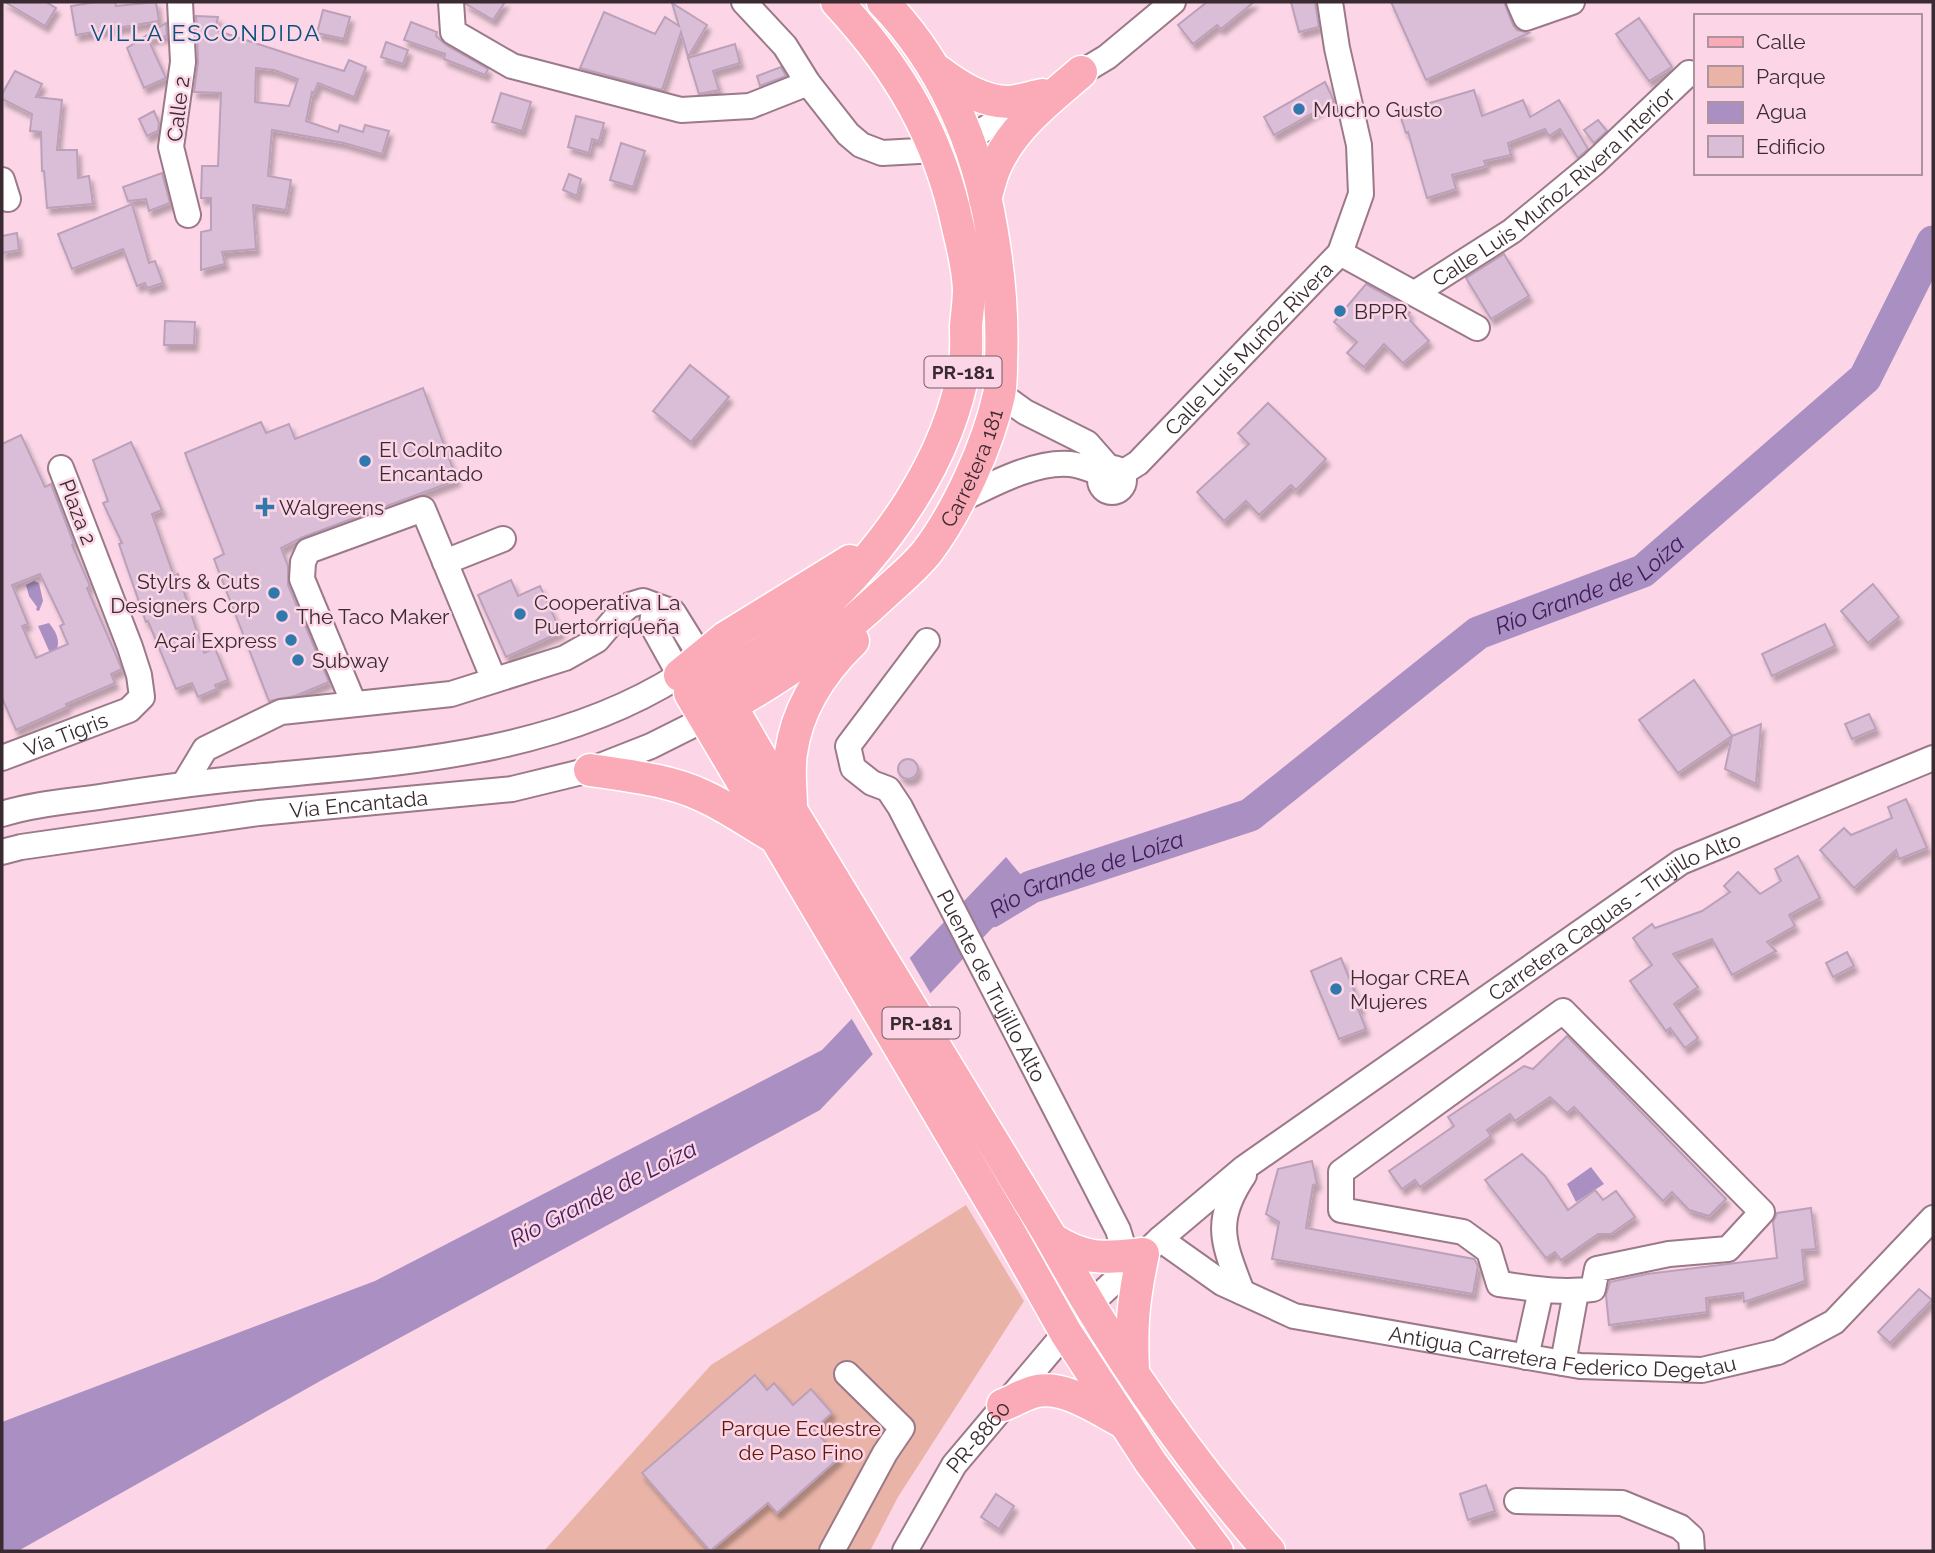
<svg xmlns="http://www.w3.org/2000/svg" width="1935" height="1553" font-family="Raleway,sans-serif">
<defs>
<filter id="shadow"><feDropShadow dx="3.5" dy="6" stdDeviation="2" flood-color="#0004"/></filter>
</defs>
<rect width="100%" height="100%" fill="#fcd6e6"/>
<!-- green -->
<path fill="#e9b4a7" d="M966 1205 1024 1301 898 1497 870 1551H544L711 1365Z"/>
<!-- water -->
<g fill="#a98fc2">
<path d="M34 581 39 583 43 601 39 611 36 610 37 607 29 596 26 585Z"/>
<path d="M49 623C56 632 60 639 57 649L50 653 38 626Z"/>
<path d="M1006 857 1031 887 820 1110 322 1380 18 1551H2V1422L375 1281 822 1050Z"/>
<path d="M1591 1167 1604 1184 1576 1202 1567 1184Z"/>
</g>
<!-- pier -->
<path fill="#fcd6e6" d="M908 955 932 996 875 1058 850 1016Z"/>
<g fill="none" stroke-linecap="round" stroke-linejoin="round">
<!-- river -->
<path stroke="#a98fc2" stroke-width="33" id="s1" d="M991 911 1031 887 1250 815 1478 633 1643 571 1865 378 1933 242"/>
</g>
<!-- building -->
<g fill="#dabdd7" stroke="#bca0b9" stroke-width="2" fill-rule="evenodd" filter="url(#shadow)">
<path d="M5 2H46L56 8 45 26Z"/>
<path d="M96 2H115L116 6 156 2 159 21 76 35 71 6Z"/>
<path d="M466 2H505L493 20 466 4Z"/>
<path d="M1207 2H1254L1221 29 1217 25 1193 44 1178 25Z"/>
<path d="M1291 2H1315L1319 27 1299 32Z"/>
<path d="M1391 2H1504L1513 25 1517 30 1529 33 1426 80Z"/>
<path d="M672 3 707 25 688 57 681 32 662 90 580 68 604 12 655 34 665 17 679 26Z"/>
<path d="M323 10 350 17 344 39 317 33Z"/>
<path d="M196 16 218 17 215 30 304 59 344 71 349 60 366 67 354 97 318 83 314 93 312 92 306 121 338 132 340 125 363 132 365 125 389 131 382 154 344 143 272 130 268 176 291 180 286 210 253 205 256 249 222 252 225 264 201 270V232L211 230V198H201L202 166H218L221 93 194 92 198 62ZM256 68 274 70 298 79 289 106 255 102Z"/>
<path d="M1639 18 1672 67 1649 81 1616 34Z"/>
<path d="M411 22 437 32 436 36 446 45 488 69 485 75 444 59 445 54 404 40Z"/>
<path d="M166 23 167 36 148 39 166 78 144 88 127 48Z"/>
<path d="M386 42 408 50 403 64 381 57Z"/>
<path d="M735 44 740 63 713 71 719 90 699 94 688 58Z"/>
<path d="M781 67 786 76 760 86 757 76Z"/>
<path d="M15 71 42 84 36 97 62 100 57 150H77L78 178 89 176 93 204 47 208 44 171H42L41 132 30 131 32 114 2 99V94Z"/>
<path d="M1325 82 1334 101 1274 135 1264 117Z"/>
<path d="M1474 90 1482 116 1523 100 1530 117 1559 100 1588 149 1578 158 1560 129 1549 136 1545 129 1508 143 1511 155 1484 161 1486 166 1452 175 1456 189 1427 198 1408 132 1406 133 1399 112Z"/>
<path d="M501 93 531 102 522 131 492 122Z"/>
<path d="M154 111 159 123 158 131 147 136 139 119Z"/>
<path d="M576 116 604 123 599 141 592 139 589 153 568 147Z"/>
<path d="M1598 120 1607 131 1594 143 1584 130Z"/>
<path d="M621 143 645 151 633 187 610 180Z"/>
<path d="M162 173 170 203 149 211 146 199 128 201 123 187Z"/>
<path d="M569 174 581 179 577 196 563 190Z"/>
<path d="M132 204 149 263 155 261 163 283 147 288 145 283 137 286 123 249 72 269 58 234Z"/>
<path d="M17 233 19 250 2 253V236Z"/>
<path d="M1504 254 1529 296 1491 319 1466 278Z"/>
<path d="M1366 284 1395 300 1410 313 1407 317 1429 341 1403 363 1384 344 1364 367 1347 353 1357 342 1334 322Z"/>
<path d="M165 321 195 322 194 345H164Z"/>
<path d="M690 365 729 397 691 442 653 411Z"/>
<path d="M423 388 457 480 303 537 281 548 288 566V585L329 682 295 696 269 701 214 559 224 554 185 453 261 422 266 433 289 424 295 439Z"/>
<path d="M1268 403 1326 459 1296 490 1291 485 1259 515 1246 501 1224 521 1197 492 1249 444 1238 433Z"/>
<path d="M21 435 45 487 51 484 74 544 72 545 90 586 87 588 122 669 111 674 115 683 66 704 67 707 16 730 2 698V444ZM40 574 64 624 60 626 68 644 36 658 22 626 28 624 12 585Z"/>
<path d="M131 442 162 510 152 514 174 576 178 574 204 653 215 648 228 680 215 685 217 689 198 697 192 683 176 689 148 621 146 622 119 544 122 543 103 503 108 501 93 460Z"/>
<path d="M511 580 518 596 540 586 561 632 506 657 478 595Z"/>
<path d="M1873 584 1899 617 1868 643 1841 611Z"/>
<path d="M1825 624 1835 646 1772 676 1762 654Z"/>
<path d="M1694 680 1732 736 1678 773 1639 720Z"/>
<path d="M1869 714 1876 729 1852 739 1845 724Z"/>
<path d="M1761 724 1756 784 1725 769 1732 736Z"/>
<circle cx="908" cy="769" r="10"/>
<path d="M1906 799 1927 848 1899 859 1896 850 1854 888 1820 850 1844 828 1851 835 1892 818 1888 807Z"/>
<path d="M1798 856 1820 898 1789 915 1795 926 1767 942 1776 951 1732 975 1712 939 1673 954 1698 987 1674 1004 1698 1038 1685 1048 1670 1028 1666 1031 1630 981 1652 965 1633 938 1652 924 1655 928 1702 911 1730 892 1724 886 1738 872 1760 894 1781 881 1775 869Z"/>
<path d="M1847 952 1854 966 1833 977 1826 963Z"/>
<path d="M1341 958 1361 1007 1358 1009 1366 1029 1339 1039 1311 971Z"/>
<path d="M1567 1036 1726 1199 1709 1216 1689 1210 1672 1192 1663 1201 1574 1107 1567 1113 1550 1097 1515 1121 1510 1114 1487 1130 1491 1136 1420 1187 1415 1180 1402 1189 1389 1171 1454 1126 1448 1117 1524 1066 1533 1069Z"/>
<path d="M1522 1154 1545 1176 1568 1210 1595 1190 1603 1200 1616 1191 1635 1217 1611 1234H1598L1561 1260 1555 1252 1546 1258 1485 1180Z"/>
<path d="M1312 1161 1317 1184 1313 1185 1306 1228 1474 1259 1478 1266 1473 1294 1272 1259 1279 1222 1266 1214 1278 1169Z"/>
<path d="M1811 1208 1816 1249 1802 1250 1805 1281 1744 1302 1743 1293 1706 1298 1707 1312 1609 1325 1606 1295 1610 1282 1647 1274 1777 1258 1773 1222 1777 1213Z"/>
<path d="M1919 1289 1932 1300 1890 1343 1878 1332Z"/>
<path d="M755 1375 767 1390 774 1383 793 1405 811 1389 832 1413 814 1429 839 1458 777 1513 768 1503 710 1551 642 1473Z"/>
<path d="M1486 1485 1495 1511 1468 1520 1460 1494Z"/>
<path d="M996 1494 1014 1506 999 1529 981 1517Z"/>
</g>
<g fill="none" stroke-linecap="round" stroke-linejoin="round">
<defs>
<g id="minor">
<path d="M180 2 183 62 171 147 188 215"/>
<path d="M451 2 453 32 512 66 681 110 750 106 808 83"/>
<path d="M744 2 785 46 808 83 848 134 861 145 882 153 937 150 969 138 1033 101"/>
<path d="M1519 2 1526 18 1572 2"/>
<path d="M1067 81 1107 57 1173 2"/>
<path d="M2 180 8 199"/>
<path d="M1340 253 1477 328"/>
<path id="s2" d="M1415 293 1512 231 1593 164 1689 73"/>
<path d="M1000 394 1025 412 1087 443 1109 468"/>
<circle cx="1112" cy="480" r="12"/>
<path id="s3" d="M1122 473 1138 463 1340 253 1361 194 1359 145 1337 48 1330 2"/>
<path d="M960 500C991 485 1034 461 1070 464 1081 465 1091 470 1101 473"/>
<path d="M445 562 503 539"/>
<path d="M654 607 652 625 688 690"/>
<path id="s4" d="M927 641 848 746 853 768 872 783 888 789 900 807 1118 1230 1126 1256"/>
<path d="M354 704 302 579 303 562 308 551 423 509 494 680"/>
<path id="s5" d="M2 758 129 710 142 697 139 675 130 647 61 468"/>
<path d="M184 784 205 749 281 712 451 694 565 658 597 640 619 614 630 605 643 601 673 612 711 673"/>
<path d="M2 814C37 803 76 801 112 795 159 788 207 781 254 777 398 763 554 755 680 675"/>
<path id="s6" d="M2 852 21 847 259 813 512 789 590 770 651 746 705 719"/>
<path d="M1563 1011 1762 1212 1728 1249 1669 1254 1597 1269 1593 1289C1561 1294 1530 1288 1499 1284L1489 1251 1463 1232 1341 1210V1172Z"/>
<path id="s7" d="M1160 1239 1222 1283 1294 1316 1580 1366 1702 1370 1778 1352 1834 1322 1933 1218"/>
<path d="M1242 1292C1224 1244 1212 1222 1244 1175"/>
<path d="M1526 1357 1541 1290"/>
<path d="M1563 1363 1576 1292"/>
<path d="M1517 1501 1622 1503 1680 1527 1691 1537 1692 1551"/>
<path d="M832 1551 885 1453 902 1428 847 1374"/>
<path id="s8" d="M905 1551 954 1465 1088 1306 1160 1239 1244 1168 1681 862 1933 758"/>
</g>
<g id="major">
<path d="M837 2C899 69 939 136 958 227 963 247 968 268 969 289 969 302 967 314 966 326 966 338 967 351 965 363 949 462 884 552 811 617 778 647 729 671 690 693L1008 1230 1066 1333 1151 1463 1217 1551"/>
<path d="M938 71C958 86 982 102 1009 102 1020 101 1032 97 1043 95"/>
<path d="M985 199C989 187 991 174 997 163 1015 125 1050 99 1081 72"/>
<path d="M680 675 725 638 850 561"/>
<path d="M715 679 791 810 1052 1239C1113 1351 1185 1455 1269 1551"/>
<path id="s9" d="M713 715C777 681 833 642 885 593 899 580 915 567 927 552 958 511 988 445 999 395 1001 385 1001 373 1001 363 1003 317 999 272 991 227 977 143 942 63 883 2"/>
<path d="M590 770C617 774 644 777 670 784 707 793 739 816 771 835"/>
<path d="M791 808C791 790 788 771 791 753 797 709 822 671 853 641"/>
<path d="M1052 1239C1087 1261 1103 1258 1143 1254 1133 1300 1131 1326 1133 1372"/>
<path d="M1003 1405C1013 1401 1023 1395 1033 1392 1063 1383 1099 1410 1125 1423"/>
</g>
</defs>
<!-- minor casing -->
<use href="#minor" stroke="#9b7988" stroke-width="28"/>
<!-- major casing -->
<use href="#major" stroke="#fff" stroke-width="35"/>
<!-- minor -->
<use href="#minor" stroke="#fff" stroke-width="24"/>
<!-- major -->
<use href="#major" stroke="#fbaab7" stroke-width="32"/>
</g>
<!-- markers -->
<g fill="#3178ad" stroke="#fcd6e6" stroke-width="2.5">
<circle cx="1299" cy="109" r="7"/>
<circle cx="1340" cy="311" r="7"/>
<circle cx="365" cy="461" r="7"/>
<path d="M261.5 496.5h7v7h7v7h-7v7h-7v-7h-7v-7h7z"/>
<circle cx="274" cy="593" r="7"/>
<circle cx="520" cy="614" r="7"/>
<circle cx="282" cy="616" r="7"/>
<circle cx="291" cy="640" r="7"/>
<circle cx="298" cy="660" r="7"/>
<circle cx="1336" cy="989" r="7"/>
</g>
<g text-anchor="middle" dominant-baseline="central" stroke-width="5" stroke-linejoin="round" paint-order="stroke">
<!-- shield labels -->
<g fill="#fcd6e6" stroke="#745e67" stroke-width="2">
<rect x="924.5" y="356.5" width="77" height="31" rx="5"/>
<rect x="882.5" y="1007.5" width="77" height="31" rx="5"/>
</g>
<g font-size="19" font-weight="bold" fill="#392b31">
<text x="963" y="372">PR-181</text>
<text x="921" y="1023">PR-181</text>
</g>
<!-- street labels -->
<g font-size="21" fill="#392b31" stroke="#fcd6e6">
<text transform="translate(178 109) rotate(-83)">Calle 2</text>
<text stroke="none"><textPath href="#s2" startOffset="175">Calle Luis Muñoz Rivera Interior</textPath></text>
<text stroke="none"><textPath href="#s3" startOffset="178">Calle Luis Muñoz Rivera</textPath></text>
<text stroke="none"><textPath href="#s9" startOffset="366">Carretera 181</textPath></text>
<text transform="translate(78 512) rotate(69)">Plaza 2</text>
<text stroke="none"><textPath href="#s5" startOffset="68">Vía Tigris</textPath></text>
<text stroke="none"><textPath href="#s6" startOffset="360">Vía Encantada</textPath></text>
<text stroke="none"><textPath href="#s8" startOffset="964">Carretera Caguas - Trujillo Alto</textPath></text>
<text stroke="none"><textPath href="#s4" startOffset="418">Puente de Trujillo Alto</textPath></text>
<text stroke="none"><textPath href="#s7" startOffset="427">Antigua Carretera Federico Degetau</textPath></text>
<text stroke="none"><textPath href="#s8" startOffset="136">PR-8860</textPath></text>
</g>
<!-- poi labels -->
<g font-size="21" fill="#392b31" stroke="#fcd6e6" text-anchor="start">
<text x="1313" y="109">Mucho Gusto</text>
<text x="1354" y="311">BPPR</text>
<text x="379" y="449">El Colmadito<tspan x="379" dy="24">Encantado</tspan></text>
<text x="279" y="507">Walgreens</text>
<text x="260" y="581" text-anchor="end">Stylrs &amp; Cuts<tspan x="260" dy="24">Designers Corp</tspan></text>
<text x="534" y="602">Cooperativa La<tspan x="534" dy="24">Puertorriqueña</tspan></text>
<text x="296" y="616">The Taco Maker</text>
<text x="277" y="640" text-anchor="end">Açaí Express</text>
<text x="312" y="660">Subway</text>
<text x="1350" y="977">Hogar CREA<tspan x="1350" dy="24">Mujeres</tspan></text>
</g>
<!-- park labels -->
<g font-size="21" fill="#611808" stroke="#fcd6e6">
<text x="801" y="1428">Parque Ecuestre<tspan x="801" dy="24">de Paso Fino</tspan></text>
</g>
<!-- neighbourhood labels -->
<g font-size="23" letter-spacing="2" fill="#05507e" stroke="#fcd6e6">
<text x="206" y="32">VILLA ESCONDIDA</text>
</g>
<!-- water labels -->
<g font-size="23" font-style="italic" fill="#3f1c59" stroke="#fcd6e6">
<text stroke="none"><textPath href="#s1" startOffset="691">Río Grande de Loíza</textPath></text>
<text stroke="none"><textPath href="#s1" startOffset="103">Río Grande de Loíza</textPath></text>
<text transform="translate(603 1193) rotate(-27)">Río Grande de Loíza</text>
</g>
</g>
<!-- border -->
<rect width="1935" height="1553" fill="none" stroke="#392b31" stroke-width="7"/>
<!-- legend -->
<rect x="1694" y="14" width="228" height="161" fill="#fcd6e6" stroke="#ae929e" stroke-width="2"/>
<rect x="1708" y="37" width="35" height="10" fill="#fbaab7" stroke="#ae929e" stroke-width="2"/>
<text x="1756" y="49" font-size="21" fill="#392b31">Calle</text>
<rect x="1708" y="66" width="35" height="21" fill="#e9b4a7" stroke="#ae929e" stroke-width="2"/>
<text x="1756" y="84" font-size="21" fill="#392b31">Parque</text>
<rect x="1708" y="102" width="35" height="21" fill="#a98fc2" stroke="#ae929e" stroke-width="2"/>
<text x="1756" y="119" font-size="21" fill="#392b31">Agua</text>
<rect x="1708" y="136" width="35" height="21" fill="#dabdd7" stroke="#ae929e" stroke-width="2"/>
<text x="1756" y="154" font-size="21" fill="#392b31">Edificio</text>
</svg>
